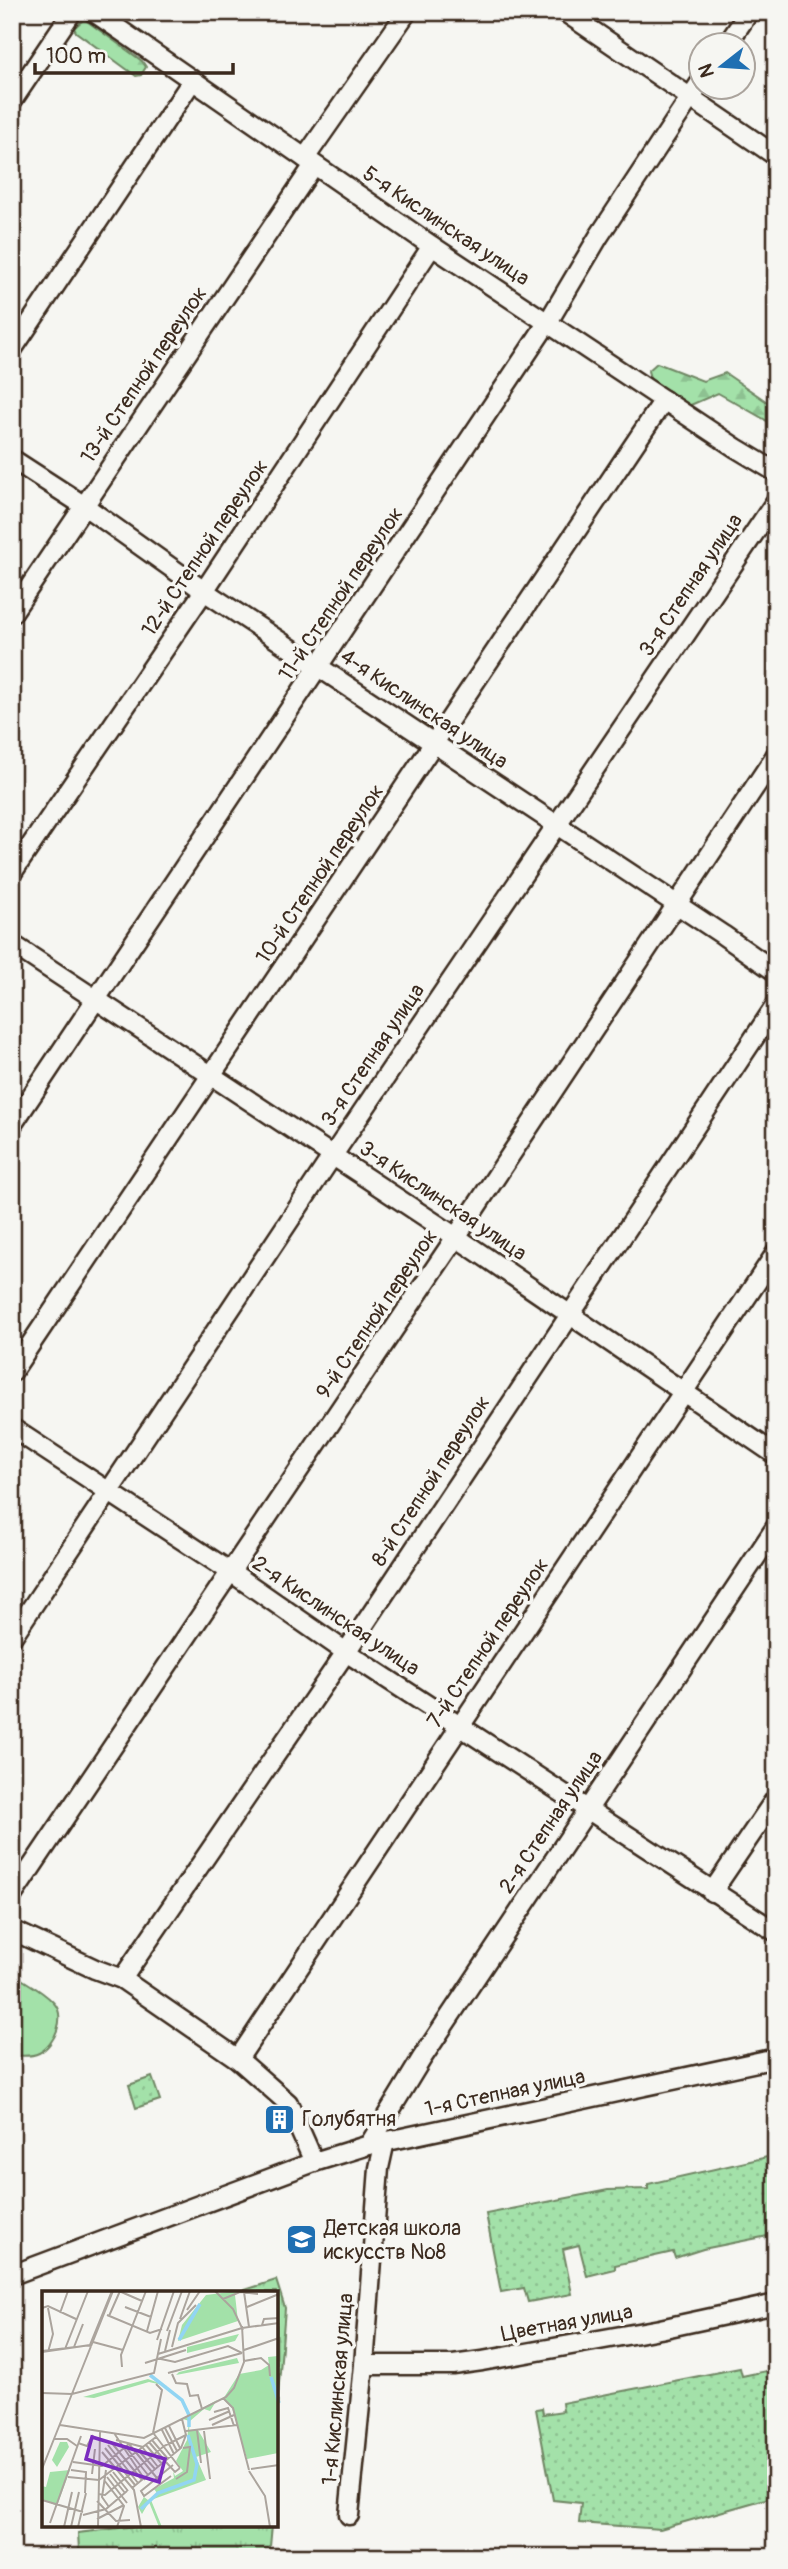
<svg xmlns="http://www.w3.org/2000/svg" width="788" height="2569" font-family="Pangolin,sans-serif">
<defs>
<pattern id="grass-tufts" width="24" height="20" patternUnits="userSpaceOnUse" patternTransform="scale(1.75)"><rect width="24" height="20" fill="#a3e1a9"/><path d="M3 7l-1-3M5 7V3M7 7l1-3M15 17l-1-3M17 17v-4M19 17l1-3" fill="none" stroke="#8dc191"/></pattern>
<pattern id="forest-firs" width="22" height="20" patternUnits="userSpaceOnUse" patternTransform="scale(1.75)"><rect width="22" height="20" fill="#a3e1a9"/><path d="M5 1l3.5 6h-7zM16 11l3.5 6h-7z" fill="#8dc191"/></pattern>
<pattern id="park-dots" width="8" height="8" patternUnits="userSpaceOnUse" patternTransform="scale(1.75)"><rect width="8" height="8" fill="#a3e1a9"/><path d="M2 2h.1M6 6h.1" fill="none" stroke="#8dc191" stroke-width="1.8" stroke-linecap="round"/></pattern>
</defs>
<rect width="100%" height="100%" fill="#f6f6f2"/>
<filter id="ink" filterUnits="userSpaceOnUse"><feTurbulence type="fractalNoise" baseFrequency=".0143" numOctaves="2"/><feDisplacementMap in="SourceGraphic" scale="14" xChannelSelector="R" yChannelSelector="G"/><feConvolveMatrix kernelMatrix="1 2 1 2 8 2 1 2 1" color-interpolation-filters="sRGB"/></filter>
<g filter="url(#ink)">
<!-- grass -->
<g fill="url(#grass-tufts)" stroke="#6f8664" stroke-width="2">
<path d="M276 2280 285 2308 277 2409 276 2292H239Z"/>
<path d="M145 2525H272L269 2557H165L161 2553 79 2550 78 2533Z"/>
</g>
<!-- forest -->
<g fill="url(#forest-firs)" stroke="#6f8664" stroke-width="2">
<path d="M84 19 142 61 146 67 141 75 136 76 76 32 74 28Z"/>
<path d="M657 363 703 381 725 373 776 408V426L718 393 686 407 651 381 648 371Z"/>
</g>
<!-- park -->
<g fill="url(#park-dots)" stroke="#6f8664" stroke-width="2">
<path d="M152 2077 160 2100 136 2108 129 2085Z"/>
<path d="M776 2155V2276L768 2236 703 2249 675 2258 673 2252 615 2265V2269L587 2276 579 2245 563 2249 572 2294 528 2302 524 2288 501 2292 486 2214 608 2190 648 2189V2184Z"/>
<path d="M740 2368 742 2376 776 2369V2496L660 2529 579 2523 581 2503 553 2500 536 2409 542 2408 543 2414 563 2411 562 2403Z"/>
</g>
<!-- pitch -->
<path fill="#a3e1a9" stroke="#6f8664" stroke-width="2" d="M12 1973C25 1982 42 1990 53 2002 67 2016 55 2045 39 2053 31 2057 20 2056 12 2055Z"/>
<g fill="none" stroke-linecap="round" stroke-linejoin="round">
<defs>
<g id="minor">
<path d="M94 12 432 246 736 448 776 472"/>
<path d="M565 12 776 156"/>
<path d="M726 46 749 12"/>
<path d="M12 101 72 12"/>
<path d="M305 158 407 12"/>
<path d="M12 350 192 81"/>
<path d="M12 459 83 505 204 591 723 935 776 972"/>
<path d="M12 613 314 165"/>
<path d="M12 873 204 591 432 246"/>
<path d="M12 944 456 1237 776 1455"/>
<path d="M12 1125 548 322 599 236 700 83"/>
<path d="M12 1372 664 400"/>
<path d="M12 1428 231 1572 346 1652 776 1932"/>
<path d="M12 1637 333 1155 776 501"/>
<path d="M712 1892 776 1798"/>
<path d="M12 1896 456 1237 776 755"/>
<path d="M12 1930 95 1969 122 1979 238 2059 288 2103 314 2162"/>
<path d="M122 1979 346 1652 776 1005"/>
<path d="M238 2059 776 1253"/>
<path d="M369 2145 422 2058 776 1527"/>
<path d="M12 2275 314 2162 369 2145 776 2058"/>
<path d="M364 2365H453L482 2361 660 2329 776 2304"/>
<path d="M349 2515 364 2365 379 2168 385 2141"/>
</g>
</defs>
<!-- minor casing -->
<use href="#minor" stroke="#3b2a1e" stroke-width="23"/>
<!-- minor -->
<use href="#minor" stroke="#f6f6f2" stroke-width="18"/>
</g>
</g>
<!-- icons -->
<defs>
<symbol id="building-square" viewBox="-11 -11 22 22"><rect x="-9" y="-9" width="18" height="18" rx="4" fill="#1f6fb2" stroke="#f6f6f2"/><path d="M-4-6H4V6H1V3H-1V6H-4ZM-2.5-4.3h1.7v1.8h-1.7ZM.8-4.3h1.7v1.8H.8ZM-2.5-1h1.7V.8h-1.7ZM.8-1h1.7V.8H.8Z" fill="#fff"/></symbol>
<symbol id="school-square" viewBox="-11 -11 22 22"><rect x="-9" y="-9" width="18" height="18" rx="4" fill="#1f6fb2" stroke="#f6f6f2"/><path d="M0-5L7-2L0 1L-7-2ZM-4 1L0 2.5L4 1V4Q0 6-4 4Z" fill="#fff"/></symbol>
</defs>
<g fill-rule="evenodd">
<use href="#building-square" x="262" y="2102" width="35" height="35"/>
<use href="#school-square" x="284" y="2222" width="35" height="35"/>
</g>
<g text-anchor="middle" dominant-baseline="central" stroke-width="7" stroke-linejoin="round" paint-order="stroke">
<!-- street labels -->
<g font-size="21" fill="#3b2a1e" stroke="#f6f6f2">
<text transform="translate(446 226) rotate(34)">5-я Кислинская улица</text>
<text transform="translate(144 375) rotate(-56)">13-й Степной переулок</text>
<text transform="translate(205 548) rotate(-56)">12-й Степной переулок</text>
<text transform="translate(691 585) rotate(-56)">3-я Степная улица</text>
<text transform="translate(341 594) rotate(-56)">11-й Степной переулок</text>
<text transform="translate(424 709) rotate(34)">4-я Кислинская улица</text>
<text transform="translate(320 874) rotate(-56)">10-й Степной переулок</text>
<text transform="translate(373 1055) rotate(-56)">3-я Степная улица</text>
<text transform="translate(443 1201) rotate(34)">3-я Кислинская улица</text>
<text transform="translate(377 1314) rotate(-56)">9-й Степной переулок</text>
<text transform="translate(431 1481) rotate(-57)">8-й Степной переулок</text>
<text transform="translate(336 1616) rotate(34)">2-я Кислинская улица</text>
<text transform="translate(488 1643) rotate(-56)">7-й Степной переулок</text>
<text transform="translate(551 1822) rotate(-56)">2-я Степная улица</text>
<text transform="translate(505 2093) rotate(-12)">1-я Степная улица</text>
<text transform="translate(567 2323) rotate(-10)">Цветная улица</text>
<text transform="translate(338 2389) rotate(-85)">1-я Кислинская улица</text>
</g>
<!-- poi labels -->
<g font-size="21" fill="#3b2a1e" stroke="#f6f6f2" text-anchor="start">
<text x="302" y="2119">Голубятня</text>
<text x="324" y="2228">Детская школа<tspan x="324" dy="24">искусств №8</tspan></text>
</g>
</g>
<!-- overview -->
<g transform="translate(42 2291)">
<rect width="236" height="236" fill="#f6f6f2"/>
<path d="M196 0 193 4 196 30 136 50 140 34 164 4ZM236 65V162L205 168 190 117 181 108 197 83 219 79 227 74 226 66ZM175 109 168 120 162 118 148 130 147 140 156 139 169 161 154 166 164 189 109 209 120 236H117L107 211 100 223 96 216 102 206 106 209 115 202 112 198 132 187 131 180 133 185 141 180 134 170 145 149 147 130 141 128Z" fill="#a3e1a9"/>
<path d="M195 67 197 72 134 84 137 81ZM106 88 125 95 107 91 52 107 41 106Z" fill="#a3e1a9"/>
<path d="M197 43 193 50 145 62V56ZM28 179 15 215 0 208V195L4 196 8 181Z" fill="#a3e1a9"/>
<path d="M18 151H25L27 156 15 176 10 169Z" fill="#a3e1a9"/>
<path fill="none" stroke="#91d5f3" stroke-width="3.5" d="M137 49 158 13M108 84 140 109 147 124V136M229 86 237 112M99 218 116 202 152 189 155 173 146 144"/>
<path fill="none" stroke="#aba49d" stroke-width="2" d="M77 0 100 10M173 0 191 18 201 39M202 1 207 36M181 8 198 1 216 3M83 16 109 26M205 16 237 3M0 17 6 15 34 28M145 19 158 0M18 22 26 0M65 24 108 42 120 38M67 25 78 0M138 28 148 0M220 34 222 28 237 27M200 37 237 32M105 40 116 0M125 40 140 0M115 49 132 0M51 51 81 59M32 56 41 33M130 56 136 32 154 14M23 58 46 0M202 59 237 47M0 60 50 54M123 60 128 39M0 61 48 54 70 0M6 61 11 43 6 17M116 63 200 37M119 68 133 71 186 55 200 62M202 70 219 67 227 74 228 85M103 72 144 59M80 76 79 64 104 0M126 82 200 62M130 83 134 92 145 93 148 105 156 104 160 118M0 102 30 103 112 82 119 48M181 107 191 117 207 179M172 121 186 117 192 135M167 129 188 120M18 134 102 147 184 106 192 97 202 71 200 35M170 134 192 124M127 135 138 157M123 137 135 160M120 139 132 163M155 139 159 172M144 140 195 134M162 140 168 188M72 142 103 189M111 142 120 99 114 93M112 143 138 177M12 148H25L35 155M74 149 101 156M110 149 126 168M69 151 100 189M107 151 123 170M36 152 45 155 51 144M66 154 96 192M104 154 120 173M83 155 106 184M63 157 93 194M101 157 116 176M97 160 113 178M60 161 92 199 99 236M123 170 133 181 138 177M31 171 60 175 87 153 119 192M0 178 71 0M209 178 237 174M29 179 44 181 43 202M64 179 60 206 67 216M207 180 223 205 228 236M71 181 86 200M50 183 53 158M68 183 83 202M129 185 102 205 99 200 131 174M26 186 57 189M65 186 85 212M134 188 145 181 148 156 141 157M57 189 114 146M62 189 82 215 75 236M90 197 139 157 144 144 140 128M56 203 63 204 122 155 144 144M0 209 41 221M55 210 74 230 88 229M41 224 64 218 85 200M55 228 82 214M8 232 39 145M22 236 30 201M29 236 37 201M36 236 44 202M56 236 58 141"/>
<path fill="#7b2cbf" fill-opacity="0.15" stroke="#7b2cbf" stroke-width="3.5" d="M50 146 123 168 117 191 44 168Z"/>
<rect width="236" height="236" fill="none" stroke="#3b2a1e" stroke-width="3.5"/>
</g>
<!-- margin -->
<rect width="788" height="2569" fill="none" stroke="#f6f6f2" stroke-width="42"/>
<rect x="21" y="21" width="746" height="2527" fill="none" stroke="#3b2a1e" stroke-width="2.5" filter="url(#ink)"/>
<!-- north arrow -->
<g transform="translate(722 66) rotate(253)"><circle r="33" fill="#f6f6f2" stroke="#aba49d" stroke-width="2"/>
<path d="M0-5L12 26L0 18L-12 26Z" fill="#1f6fb2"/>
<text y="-10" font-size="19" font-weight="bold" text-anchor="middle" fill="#3b2a1e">N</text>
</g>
<!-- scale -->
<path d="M35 63v10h198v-10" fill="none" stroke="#3b2a1e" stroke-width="3.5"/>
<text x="46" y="63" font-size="21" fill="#3b2a1e" stroke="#f6f6f2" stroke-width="5" paint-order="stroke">100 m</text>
</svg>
